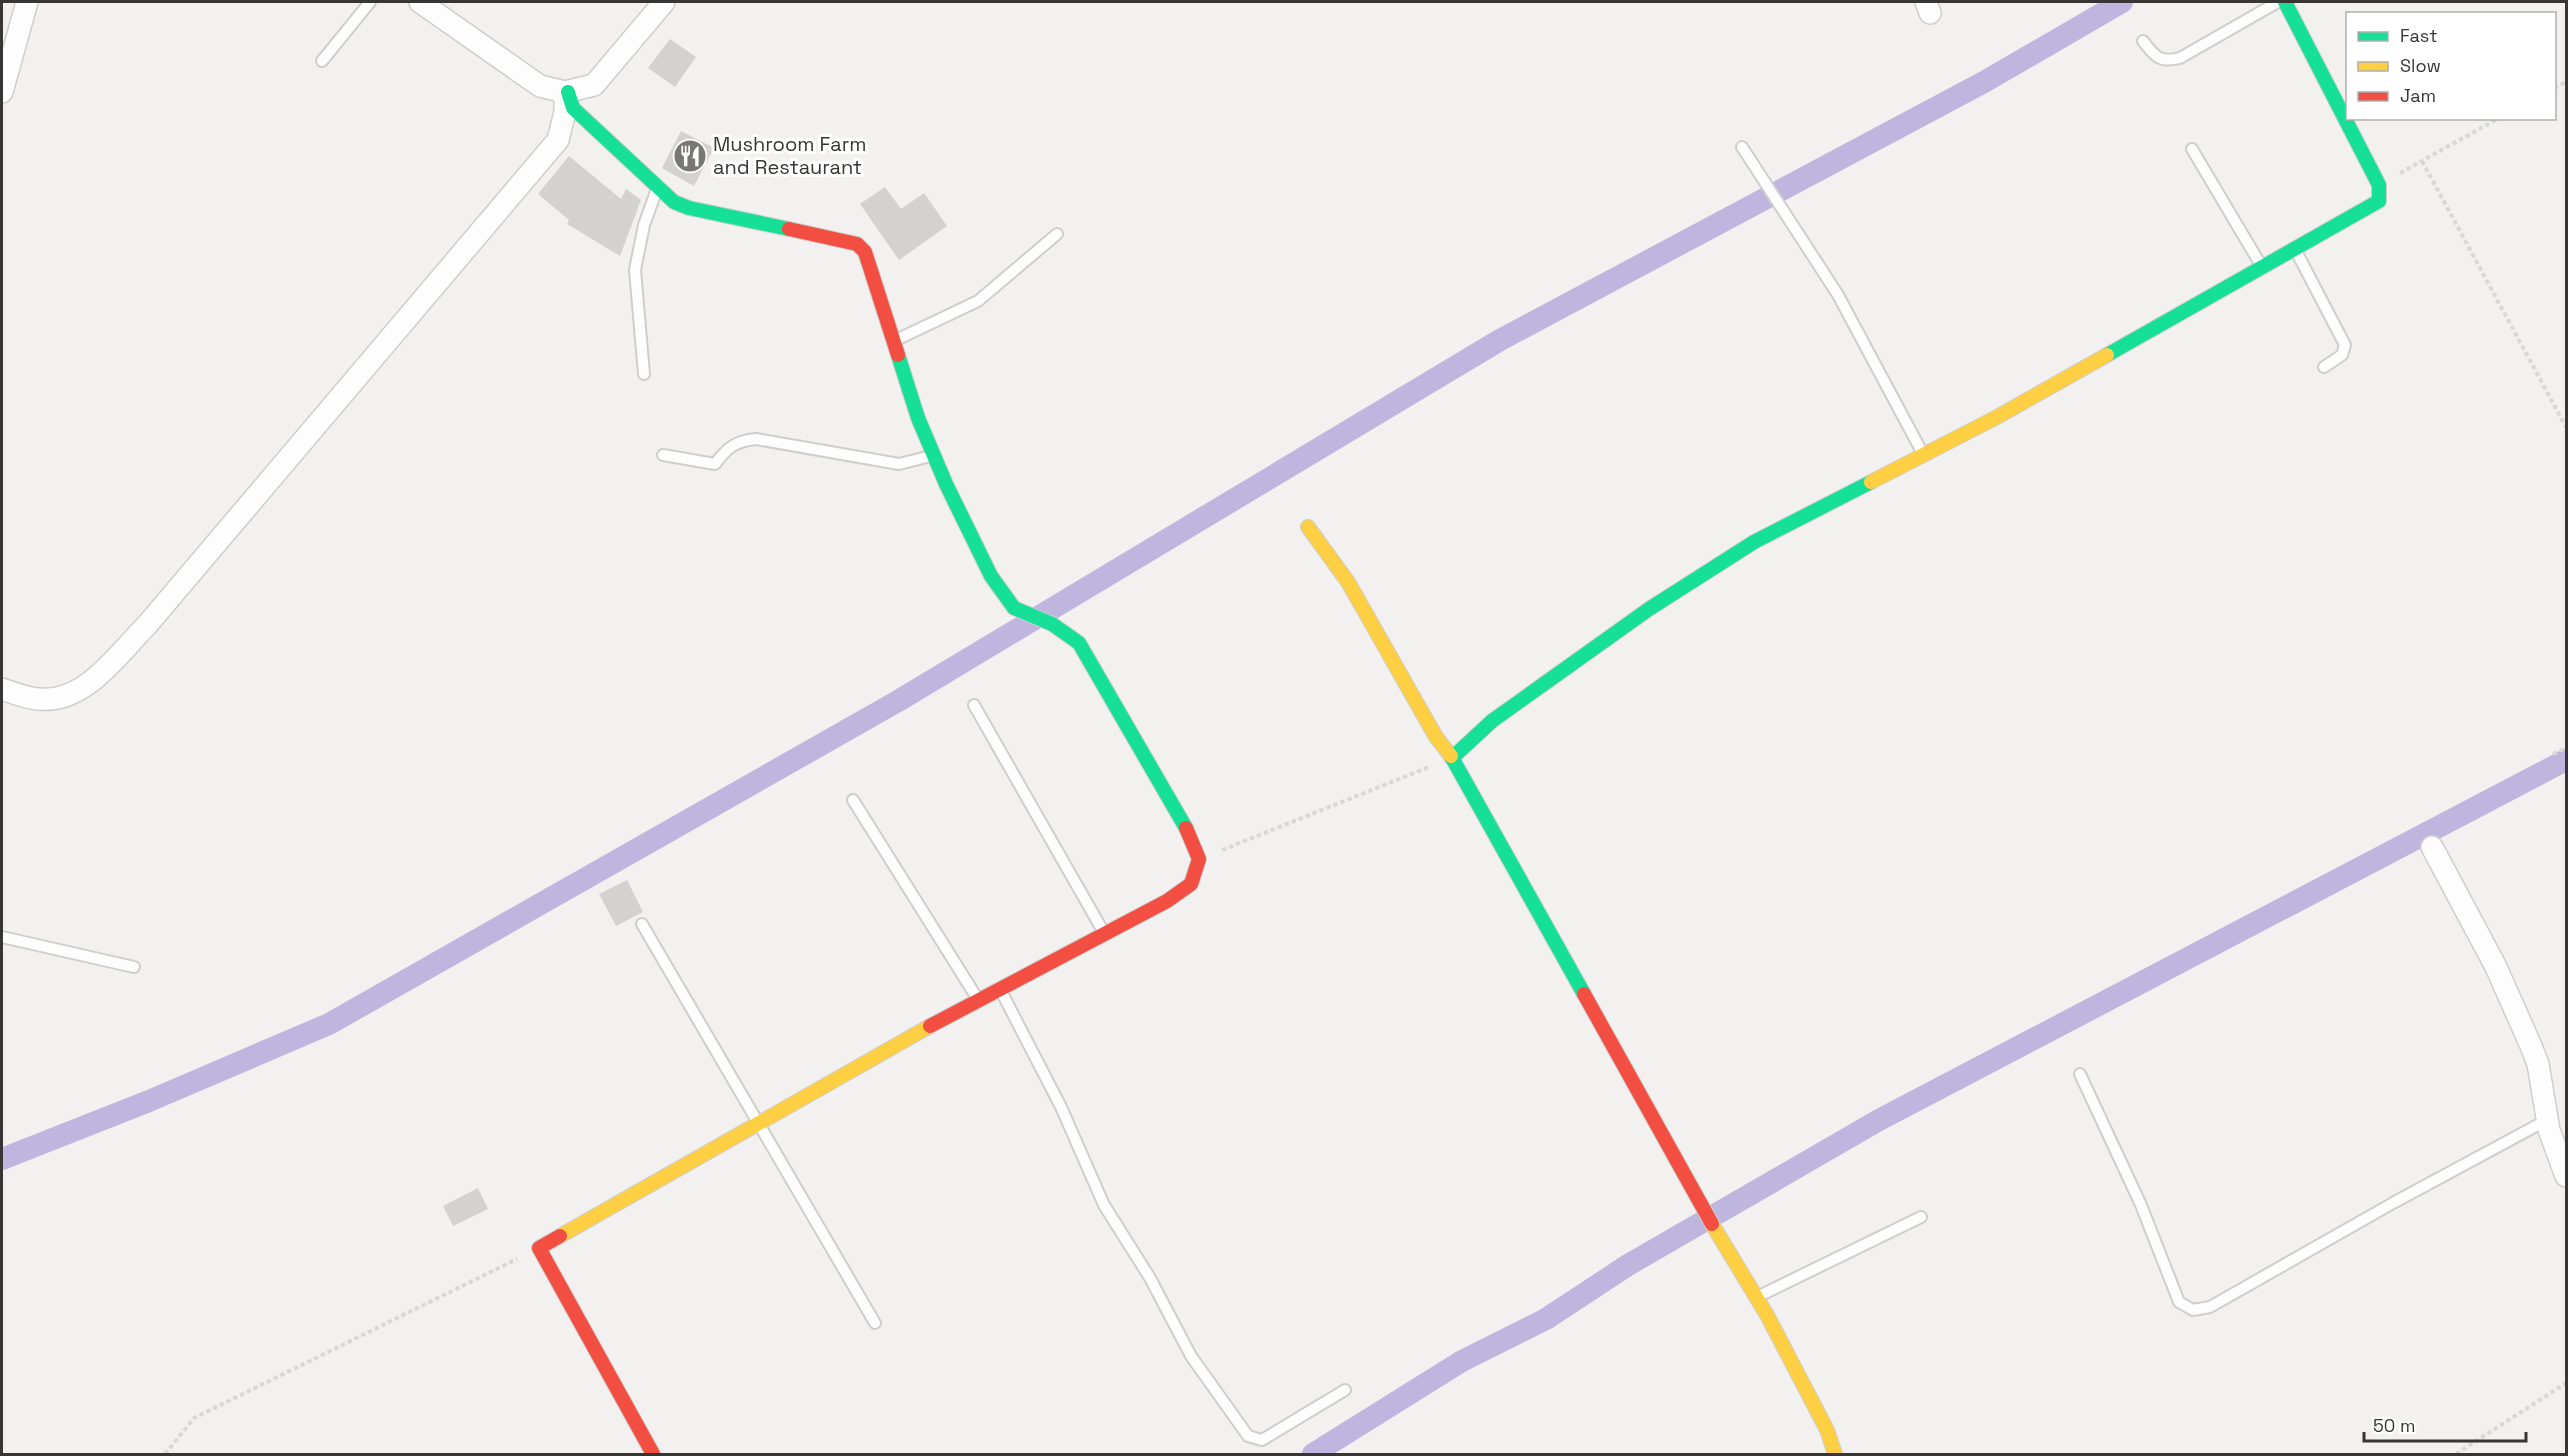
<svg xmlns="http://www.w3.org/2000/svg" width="2568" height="1456" font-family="'Space Grotesk',sans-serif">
<rect width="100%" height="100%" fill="#f2f1ef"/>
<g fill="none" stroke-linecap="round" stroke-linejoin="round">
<!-- canal -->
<g stroke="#beb6df" stroke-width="22">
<path d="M2 1159 149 1101 329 1024 898 701 1500 340 1984 82 2122 2"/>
<path d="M1313 1454 1462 1361 1546 1319 1628 1265 1879 1120 2566 760"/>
</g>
</g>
<!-- building -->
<g fill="#d3d2d1">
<path d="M670 39 696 57 675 87 648 68Z"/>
<path d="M681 131 714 148 694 186 662 168Z"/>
<path d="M569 156 621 199 626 189 641 200 620 256 567 224 569 220 538 194Z"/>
<path d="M885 187 901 209 924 193 947 226 899 260 860 204Z"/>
<path d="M627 880 643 912 616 926 599 894Z"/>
<path d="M478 1188 488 1209 453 1226 443 1206Z"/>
</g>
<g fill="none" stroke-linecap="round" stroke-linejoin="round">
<defs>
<g id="lane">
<path d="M2143 41C2155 57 2160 63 2180 58L2278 2"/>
<path d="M322 61 370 2"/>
<path d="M1742 147 1838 295 1923 454"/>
<path d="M2192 149 2262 267"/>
<path d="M2296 251 2345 345 2342 355 2324 367"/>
<path d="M896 340 978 301 1057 234"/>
<path d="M644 374 635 270 644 225 657 189"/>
<path d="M663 455 715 464C727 448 735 441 756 439L899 464 931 456"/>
<path d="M974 705 1103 931"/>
<path d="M853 800 977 998"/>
<path d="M642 924 875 1323"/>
<path d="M2 937 134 967"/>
<path d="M1001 991 1061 1107 1104 1205 1150 1278 1191 1356 1248 1436 1262 1440 1345 1390"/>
<path d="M2080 1074 2141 1205 2179 1302 2193 1310 2210 1307 2393 1203 2547 1120"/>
<path d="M1759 1296 1921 1217"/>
</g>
<g id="street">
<path d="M420 2 540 86 565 92 594 85 664 2"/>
<path d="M1926 2 1930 13"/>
<path d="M2 92 27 2"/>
<path d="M2 689C13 693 26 698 38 699 85 704 117 655 147 625L558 140 565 112V93"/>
<path d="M2432 847 2496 967 2531 1046 2538 1064 2549 1130 2566 1176"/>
</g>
<g id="fast">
<path d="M568 92 573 108 674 202 689 208 789 229"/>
<path d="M898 355 918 418 946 484 991 576 1014 608 1052 624 1079 643 1186 828"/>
<path d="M2107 355 2379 201V185L2285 2"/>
<path d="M1451 756 1584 994"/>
<path d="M1452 758 1492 721 1649 609 1754 542 1871 482"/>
</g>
<g id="slow">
<path d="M1871 482 1997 417 2107 355"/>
<path d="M1308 527 1348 582 1436 737 1451 756"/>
<path d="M1712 1224 1767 1315 1827 1430 1835 1454"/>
<path d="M560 1236 930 1026"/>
</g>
<g id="jam">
<path d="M789 229 857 244 865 252 898 355"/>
<path d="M1584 994 1712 1224"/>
<path d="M930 1026 1167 901 1191 884 1199 859 1186 828"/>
<path d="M560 1236 539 1248 653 1454"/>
</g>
</defs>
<!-- lane casing -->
<use href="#lane" stroke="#cececd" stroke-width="14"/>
<!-- street casing -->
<use href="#street" stroke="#cececd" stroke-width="24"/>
<!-- fast casing -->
<use href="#fast" stroke="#cececd" stroke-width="16"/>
<!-- slow casing -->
<use href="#slow" stroke="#cececd" stroke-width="16"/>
<!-- jam casing -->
<use href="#jam" stroke="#cececd" stroke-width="16"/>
<!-- path -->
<g stroke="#d8d8d8" stroke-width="4" stroke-dasharray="4.5 3" stroke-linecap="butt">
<path d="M2554 88 2566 82"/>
<path d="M2422 161 2566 427"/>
<path d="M2400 173 2499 118"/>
<path d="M2553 754 2566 748"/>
<path d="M1222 850 1429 767"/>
<path d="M165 1454 194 1418 517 1259"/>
<path d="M2456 1454 2566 1383"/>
</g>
<!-- lane -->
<use href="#lane" stroke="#fdfdfd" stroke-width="10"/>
<!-- street -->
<use href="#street" stroke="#fdfdfd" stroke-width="21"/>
<!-- fast -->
<use href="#fast" stroke="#16e098" stroke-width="14"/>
<!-- slow -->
<use href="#slow" stroke="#ffcf43" stroke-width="14"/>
<!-- jam -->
<use href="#jam" stroke="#f24e42" stroke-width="14"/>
</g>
<!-- icons -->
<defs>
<symbol id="restaurant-disc" viewBox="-11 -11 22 22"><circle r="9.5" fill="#787776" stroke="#fff"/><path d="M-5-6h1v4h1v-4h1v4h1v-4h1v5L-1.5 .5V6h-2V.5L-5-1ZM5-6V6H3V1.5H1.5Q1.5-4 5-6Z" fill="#fff"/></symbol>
</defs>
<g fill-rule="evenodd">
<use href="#restaurant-disc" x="671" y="137" width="38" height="38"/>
</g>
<g text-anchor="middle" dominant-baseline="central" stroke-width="6" stroke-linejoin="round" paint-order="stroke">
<!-- poi labels -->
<g font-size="20" fill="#373635" stroke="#fff" text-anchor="start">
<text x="713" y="144">Mushroom Farm<tspan x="713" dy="23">and Restaurant</tspan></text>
</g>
</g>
<!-- border -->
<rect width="2568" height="1456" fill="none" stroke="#373635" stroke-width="6"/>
<!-- legend -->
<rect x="2346" y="12" width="210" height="108" fill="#ffffff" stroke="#afafae" stroke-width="1.5"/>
<rect x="2358" y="32" width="30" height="9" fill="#16e098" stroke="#afafae" stroke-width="1.5"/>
<text x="2400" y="42" font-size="18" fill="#373635">Fast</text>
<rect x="2358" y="62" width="30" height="9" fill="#ffcf43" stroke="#afafae" stroke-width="1.5"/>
<text x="2400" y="72" font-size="18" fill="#373635">Slow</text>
<rect x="2358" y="92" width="30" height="9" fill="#f24e42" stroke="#afafae" stroke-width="1.5"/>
<text x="2400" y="102" font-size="18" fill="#373635">Jam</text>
<!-- scale -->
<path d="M2364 1432v9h162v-9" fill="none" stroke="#373635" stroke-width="3"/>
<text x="2373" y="1432" font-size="18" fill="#373635" stroke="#ffffff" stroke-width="4.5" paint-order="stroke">50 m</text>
</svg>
